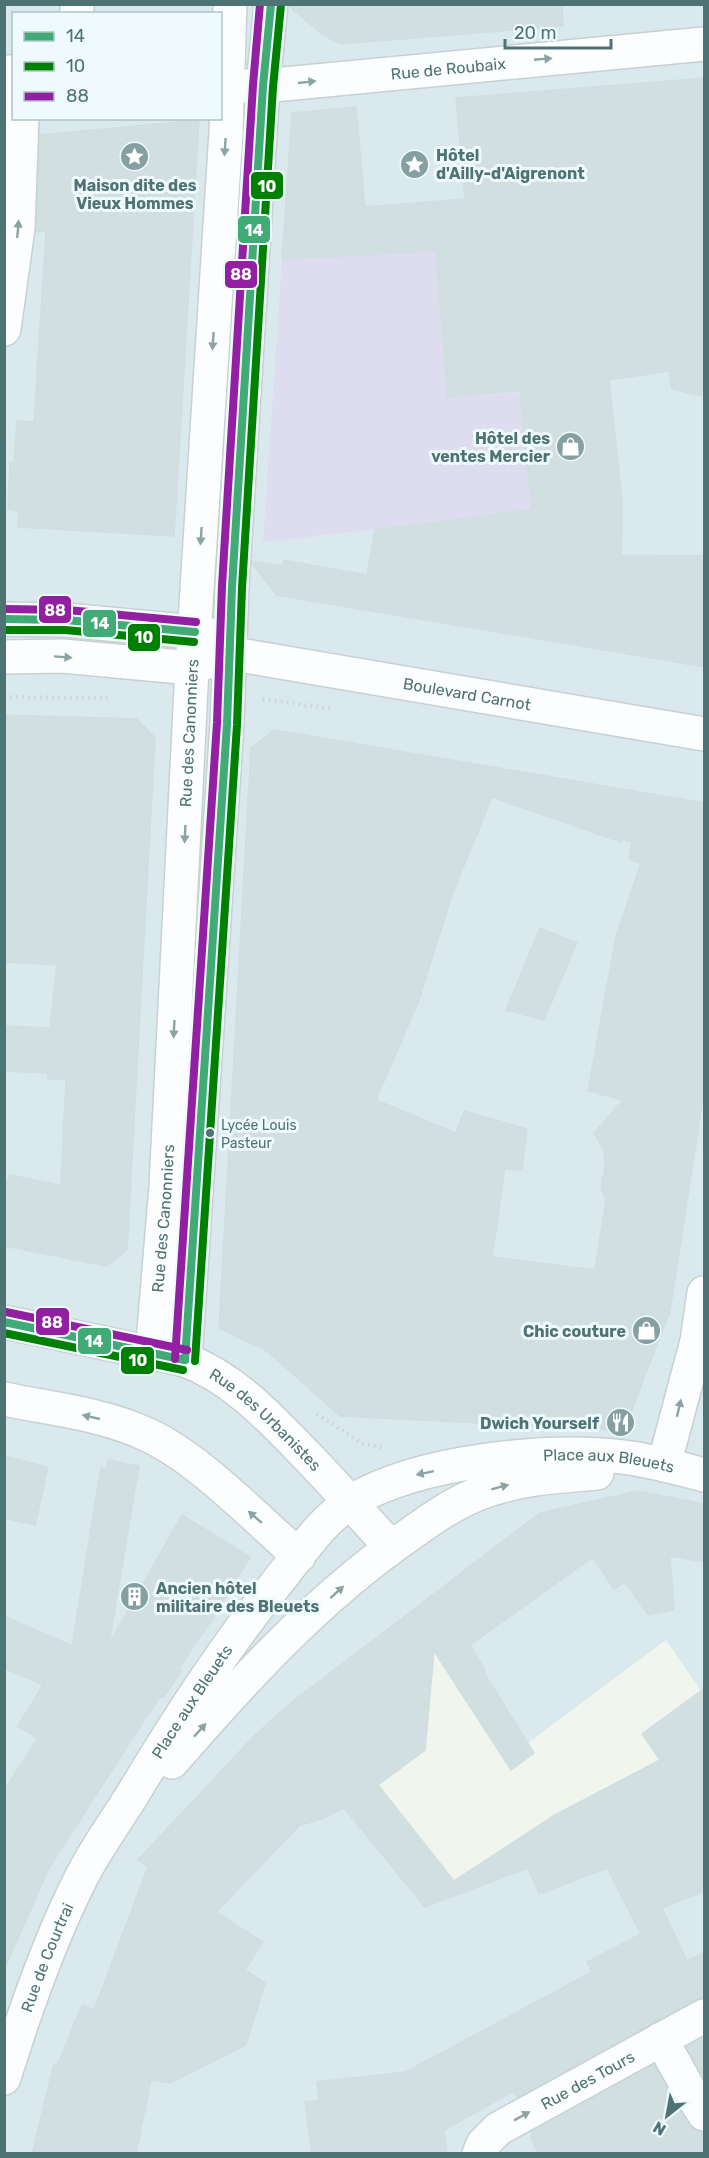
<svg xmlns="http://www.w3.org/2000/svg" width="709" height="2158" font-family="Rubik,sans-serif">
<rect width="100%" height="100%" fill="#edf4f7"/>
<!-- residential -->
<path fill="#dae9ee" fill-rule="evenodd" d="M5 5H704V2153H5ZM14 14H220V118H14Z"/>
<!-- education -->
<path fill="#f0f6ed" d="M414 1608 461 1673 513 1754 666 1640 704 1695V1831L539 1894 527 1868 425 1908 346 1811 366 1795 290 1703Z"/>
<!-- green -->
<path fill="#dedcef" d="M436 251 448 397 520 393 532 511 263 542 282 259Z"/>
<!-- building -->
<g fill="#d2dfe1" stroke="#d0dee0" stroke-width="1.5" fill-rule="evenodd">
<path d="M290 4H562L563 26 340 44 322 34 290 7Z"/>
<path d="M705 78V396L672 389 669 371 609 380 622 501 621 555 705 556V667L277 595 252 564V561L283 566 284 560 367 575 375 530 532 510 520 391 448 397 436 251 282 259 292 113 356 107 365 207 465 199 456 98Z"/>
<path d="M199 120 174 536 18 527 19 511 8 509 10 462H14L17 421 34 422 46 231 36 232 40 135Z"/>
<path d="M4 715 137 719 155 738 127 1250 106 1266 4 1246V1195L9 1175 61 1185 66 1079H48V1073L4 1071V1026L50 1028 57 965 4 962Z"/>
<path d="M274 730 705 803V1085L670 1311 626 1425 618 1430 340 1416 267 1351 219 1328 251 748ZM492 797 621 842 622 839 632 842 629 859 641 863 616 936 588 1091 623 1100 594 1133 604 1150 605 1167 601 1189 606 1199 595 1270 492 1257 505 1169 522 1170 527 1129 464 1111 456 1133 376 1100 419 1000 452 895Z"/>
<path d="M540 928 577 943 544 1020 506 1010Z"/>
<path d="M4 1456 48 1467 35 1525 4 1518Z"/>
<path d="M108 1460 139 1466 109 1644 182 1515 250 1557 217 1612 179 1668 181 1671 164 1697H160L130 1742 49 1868 4 1970V1791L38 1738 18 1726 43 1685 4 1668V1616L72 1646 101 1468 106 1469Z"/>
<path d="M638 1491 705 1504V1562L670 1556 674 1610 648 1615 625 1582 614 1589 593 1557 470 1645 485 1670 483 1671 534 1753 511 1770 434 1651 425 1750 378 1785 454 1881 555 1815 660 1760 642 1734 705 1688V1891L662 1908 687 1961 705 1952V1997L695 2000 517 2097 512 2092 444 2130 447 2154H312L305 2102 319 2100 317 2082 406 2072 592 1972 587 1962 641 1934 607 1868 539 1894 528 1868 425 1907 344 1808 319 1820 300 1825 216 1912 263 1942 245 1970 265 1983 246 2045 170 2083 151 2080 136 2154H32L54 2064H58L82 2005 94 2010 148 1867 138 1860 254 1736 288 1705 540 1513Z"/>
<path d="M705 2037V2079L687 2047Z"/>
<path d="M654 2065 688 2124 695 2130 705 2133V2154H539L531 2139 532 2132Z"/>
</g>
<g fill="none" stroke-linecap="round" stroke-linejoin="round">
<defs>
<g id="minor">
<path d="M77 4V14"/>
<path d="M4 72H14"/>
<path id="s1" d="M243 86H263L704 44"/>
<path d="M4 96H12"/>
<path d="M4 329 18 228 22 118"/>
<path d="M4 619 66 620 195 632 210 635 214 639"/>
<path id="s2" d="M4 657 62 656 192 668 228 653 704 734"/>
<path id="s3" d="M4 1322 185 1360C234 1378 271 1419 307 1456 336 1486 363 1517 391 1547"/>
<path id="s4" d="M152 1354 166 1186 192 668 226 132 230 4"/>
<path d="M185 1360 227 724 232 587 263 86 271 4"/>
<path d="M4 1399C52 1409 104 1414 148 1435 201 1460 254 1517 299 1556"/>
<path d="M664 1465 697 1341 704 1293"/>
<path d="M172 1762C243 1680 319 1597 409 1535 431 1519 454 1503 480 1493 516 1479 558 1476 597 1473"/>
<path d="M661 2039 692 2095 704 2114"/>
<path id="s5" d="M4 2078C25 2010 49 1941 81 1878 95 1850 114 1824 131 1797 175 1724 221 1652 275 1585 298 1557 320 1521 352 1501 419 1461 546 1448 623 1457 650 1460 678 1468 704 1475"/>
<path id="s6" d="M479 2154 483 2144 498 2129 704 2016"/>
</g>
</defs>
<!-- minor casing -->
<use href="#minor" stroke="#c7d1d3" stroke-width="36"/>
<!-- path -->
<g stroke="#c9d5d6" stroke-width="4" stroke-dasharray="1.5 4.5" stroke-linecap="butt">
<path d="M4 697 107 698"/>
<path d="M263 699 333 709"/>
<path d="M317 1414 363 1444 384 1448"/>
</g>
<!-- minor -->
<use href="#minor" stroke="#fcfdfe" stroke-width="33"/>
<defs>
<g id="bus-1">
<path d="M4 619 66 620 195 632"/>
<path d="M4 1322 185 1360"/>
<path d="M185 1360 227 724 232 587 263 86 271 4"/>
</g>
<g id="bus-2">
<path d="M4 630H65L194 642"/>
<path d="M4 1333 183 1370"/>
<path d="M195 1361 237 725 242 588 273 87 281 5"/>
</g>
<g id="bus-3">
<path d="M4 609 67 610 196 622"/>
<path d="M6 1312 187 1350"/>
<path d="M175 1359 217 723 222 586 253 85 260 4"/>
</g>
</defs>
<!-- bus-1 casing -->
<use href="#bus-1" stroke="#effafe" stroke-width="12"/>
<!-- bus-2 casing -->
<use href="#bus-2" stroke="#effafe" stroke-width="12"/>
<!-- bus-3 casing -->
<use href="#bus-3" stroke="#effafe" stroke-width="12"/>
<!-- bus-1 -->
<use href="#bus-1" stroke="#40ab75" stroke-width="8"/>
<!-- bus-2 -->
<use href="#bus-2" stroke="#008001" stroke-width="8"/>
<!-- bus-3 -->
<use href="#bus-3" stroke="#9320a3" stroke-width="8"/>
</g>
<!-- one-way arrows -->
<defs><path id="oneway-solid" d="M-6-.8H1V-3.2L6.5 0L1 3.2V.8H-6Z" transform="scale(1.5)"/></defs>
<g fill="#8ba3a4">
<use href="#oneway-solid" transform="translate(543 59) rotate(-5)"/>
<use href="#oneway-solid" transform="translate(307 82) rotate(-6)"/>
<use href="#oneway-solid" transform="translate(225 147) rotate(94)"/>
<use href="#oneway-solid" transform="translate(18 229) rotate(-85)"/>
<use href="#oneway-solid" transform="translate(213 341) rotate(94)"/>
<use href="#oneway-solid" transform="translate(201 536) rotate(94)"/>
<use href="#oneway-solid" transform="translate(63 657) rotate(4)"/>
<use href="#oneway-solid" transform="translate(185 834) rotate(93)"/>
<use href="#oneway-solid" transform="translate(174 1029) rotate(93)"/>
<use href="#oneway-solid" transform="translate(679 1408) rotate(-77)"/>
<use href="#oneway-solid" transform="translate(91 1417) rotate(-167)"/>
<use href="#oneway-solid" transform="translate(425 1473) rotate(168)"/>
<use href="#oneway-solid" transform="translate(500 1487) rotate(-15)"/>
<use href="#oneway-solid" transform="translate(255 1517) rotate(-139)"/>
<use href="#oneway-solid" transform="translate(337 1592) rotate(-42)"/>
<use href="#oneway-solid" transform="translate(200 1730) rotate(-48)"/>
<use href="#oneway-solid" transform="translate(522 2116) rotate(-29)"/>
</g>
<!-- icons -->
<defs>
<symbol id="sight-disc" viewBox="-11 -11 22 22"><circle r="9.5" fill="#86a0a2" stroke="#effafe"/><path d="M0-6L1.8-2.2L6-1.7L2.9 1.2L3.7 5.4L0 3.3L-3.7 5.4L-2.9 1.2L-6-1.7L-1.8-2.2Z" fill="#fff"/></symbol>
<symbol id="shop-disc" viewBox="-11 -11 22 22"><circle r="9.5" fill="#86a0a2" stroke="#effafe"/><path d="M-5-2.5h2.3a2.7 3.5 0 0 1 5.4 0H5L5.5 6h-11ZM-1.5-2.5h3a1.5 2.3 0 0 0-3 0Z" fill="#fff"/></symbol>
<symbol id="restaurant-disc" viewBox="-11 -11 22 22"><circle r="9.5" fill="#86a0a2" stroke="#effafe"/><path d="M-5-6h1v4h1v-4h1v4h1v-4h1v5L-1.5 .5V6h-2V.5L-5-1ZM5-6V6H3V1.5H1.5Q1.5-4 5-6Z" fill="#fff"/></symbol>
<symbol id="building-disc" viewBox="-11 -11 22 22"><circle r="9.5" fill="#86a0a2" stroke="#effafe"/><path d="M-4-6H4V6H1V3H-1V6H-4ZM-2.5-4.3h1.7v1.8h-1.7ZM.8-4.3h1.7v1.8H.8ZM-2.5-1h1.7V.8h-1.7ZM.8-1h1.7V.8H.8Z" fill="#fff"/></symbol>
</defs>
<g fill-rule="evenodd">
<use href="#sight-disc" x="118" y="140" width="33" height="33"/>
<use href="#sight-disc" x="398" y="148" width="33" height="33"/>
<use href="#shop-disc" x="554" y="430" width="33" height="33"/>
<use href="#shop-disc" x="630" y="1314" width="33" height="33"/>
<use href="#restaurant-disc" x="604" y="1406" width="33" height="33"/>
<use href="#building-disc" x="118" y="1580" width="33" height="33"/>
</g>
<!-- markers -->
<circle fill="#4e7374" stroke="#effafe" stroke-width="2" cx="210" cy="1133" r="5"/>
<g text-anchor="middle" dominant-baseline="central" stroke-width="6" stroke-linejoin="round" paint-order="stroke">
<!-- bus labels -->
<g font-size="14" fill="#4e7374" stroke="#effafe" text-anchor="start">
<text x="221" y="1125">Lycée Louis<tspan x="221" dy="18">Pasteur</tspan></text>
</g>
<!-- street labels -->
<g font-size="16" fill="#4e7374" stroke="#effafe">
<text stroke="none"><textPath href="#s1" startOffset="206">Rue de Roubaix</textPath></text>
<text stroke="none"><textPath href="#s2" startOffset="470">Boulevard Carnot</textPath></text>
<text stroke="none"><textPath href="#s4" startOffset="622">Rue des Canonniers</textPath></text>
<text stroke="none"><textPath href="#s4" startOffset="136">Rue des Canonniers</textPath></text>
<text stroke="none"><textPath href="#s3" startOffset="286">Rue des Urbanistes</textPath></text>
<text stroke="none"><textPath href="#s5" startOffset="945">Place aux Bleuets</textPath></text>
<text stroke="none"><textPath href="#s5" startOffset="423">Place aux Bleuets</textPath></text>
<text stroke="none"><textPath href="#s5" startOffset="128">Rue de Courtrai</textPath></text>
<text stroke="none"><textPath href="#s6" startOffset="134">Rue des Tours</textPath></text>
</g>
<!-- poi labels -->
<g font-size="16" font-weight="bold" fill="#4e7374" stroke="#effafe" text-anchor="end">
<text x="436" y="155" text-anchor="start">Hôtel<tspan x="436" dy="18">d'Ailly-d'Aigrenont</tspan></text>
<text x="135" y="185" text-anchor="middle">Maison dite des<tspan x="135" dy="18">Vieux Hommes</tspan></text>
<text x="550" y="438">Hôtel des<tspan x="550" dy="18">ventes Mercier</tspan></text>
<text x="626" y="1331">Chic couture</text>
<text x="599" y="1423">Dwich Yourself</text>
<text x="156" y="1588" text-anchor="start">Ancien hôtel<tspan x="156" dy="18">militaire des Bleuets</tspan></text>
</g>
</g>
<g stroke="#effafe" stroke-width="2">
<rect x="250" y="171" width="34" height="29" rx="6" fill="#008001"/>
<rect x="237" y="215" width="34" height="29" rx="6" fill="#40ab75"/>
<rect x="224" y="260" width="34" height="29" rx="6" fill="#9320a3"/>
<rect x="38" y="595" width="34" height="29" rx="6" fill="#9320a3"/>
<rect x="82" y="609" width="35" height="29" rx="6" fill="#40ab75"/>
<rect x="127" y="623" width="34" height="29" rx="6" fill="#008001"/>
<rect x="35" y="1307" width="35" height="29" rx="6" fill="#9320a3"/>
<rect x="77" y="1327" width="35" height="28" rx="6" fill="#40ab75"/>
<rect x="120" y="1346" width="35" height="29" rx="6" fill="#008001"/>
</g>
<g font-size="16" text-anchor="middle" font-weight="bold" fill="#fff">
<text x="267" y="192">10</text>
<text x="254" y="236">14</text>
<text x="241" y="280">88</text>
<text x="55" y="616">88</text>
<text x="100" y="629">14</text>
<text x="144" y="643">10</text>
<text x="52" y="1328">88</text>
<text x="94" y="1347">14</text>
<text x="138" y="1366">10</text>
</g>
<!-- border -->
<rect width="709" height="2158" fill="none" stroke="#4e7374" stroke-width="12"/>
<!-- legend -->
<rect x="12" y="12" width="210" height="108" fill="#effafe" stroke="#afc4c7" stroke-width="1.5"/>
<rect x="24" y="32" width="30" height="9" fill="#40ab75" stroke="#afc4c7" stroke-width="1.5"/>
<text x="66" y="42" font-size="18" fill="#4e7374">14</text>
<rect x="24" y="62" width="30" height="9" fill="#008001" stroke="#afc4c7" stroke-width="1.5"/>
<text x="66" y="72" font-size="18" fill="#4e7374">10</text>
<rect x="24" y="92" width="30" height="9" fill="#9320a3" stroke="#afc4c7" stroke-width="1.5"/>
<text x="66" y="102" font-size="18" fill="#4e7374">88</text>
<!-- north arrow -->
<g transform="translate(667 2116) rotate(211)" stroke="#effafe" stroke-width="4.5" paint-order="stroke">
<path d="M0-4.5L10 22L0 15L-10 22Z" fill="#4e7374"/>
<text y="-9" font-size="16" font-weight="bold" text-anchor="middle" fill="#4e7374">N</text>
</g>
<!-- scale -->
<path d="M505 39v9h106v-9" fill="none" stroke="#4e7374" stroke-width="3"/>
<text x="514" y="39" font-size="18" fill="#4e7374" stroke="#effafe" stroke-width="4.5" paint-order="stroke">20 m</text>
</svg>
